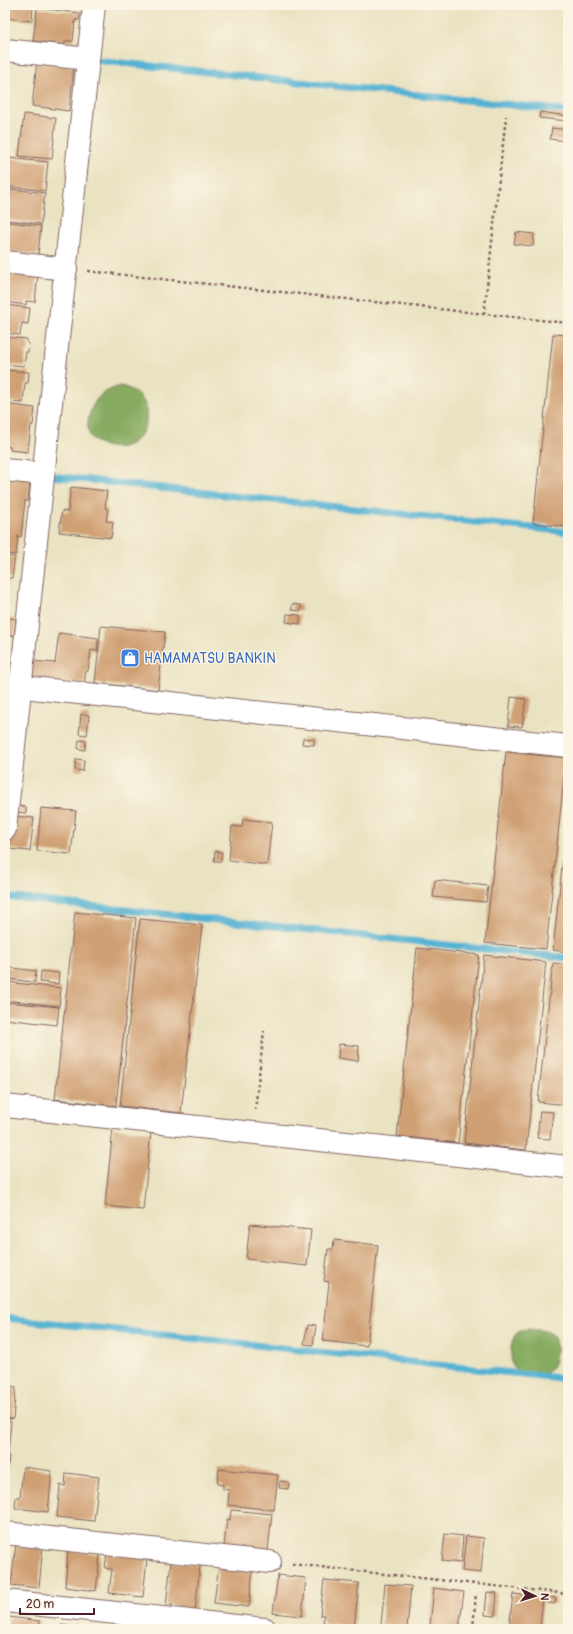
<svg xmlns="http://www.w3.org/2000/svg" width="573" height="1634" font-family="Pangolin,sans-serif">
<rect width="100%" height="100%" fill="#fcf5e5"/>
<filter id="ink" filterUnits="userSpaceOnUse"><feTurbulence type="fractalNoise" baseFrequency=".025" numOctaves="2"/><feDisplacementMap in="SourceGraphic" scale="8" xChannelSelector="R" yChannelSelector="G"/><feConvolveMatrix kernelMatrix="1 2 1 2 8 2 1 2 1" color-interpolation-filters="sRGB"/></filter>
<filter id="wash" filterUnits="userSpaceOnUse"><feTurbulence type="fractalNoise" baseFrequency=".012" numOctaves="4" result="noise"/><feDisplacementMap in="SourceGraphic" scale="16" xChannelSelector="R" yChannelSelector="G"/><feGaussianBlur stdDeviation="0.9" result="paint"/><feColorMatrix in="noise" values="0 0 0 0 0 0 0 0 0 0 0 0 0 0 0 0 0 1.4 0 .05"/><feComposite in="paint" operator="in"/></filter>
<g filter="url(#wash)">
<rect width="100%" height="100%" fill="#eae3c2"/>
<!-- forest -->
<g fill="#87ab60" stroke="#686546">
<path d="M120 386C171 396 142 470 95 441 81 432 90 404 101 395 107 391 113 388 120 386Z"/>
<path d="M526 1329C534 1330 545 1329 551 1334 560 1342 557 1368 546 1373 541 1375 536 1374 531 1373 522 1372 517 1372 512 1365 510 1351 509 1332 526 1329Z"/>
</g>
<g fill="none" stroke-linecap="round" stroke-linejoin="round">
<!-- stream -->
<g stroke="#54b2d3" stroke-width="7">
<path d="M95 60 568 111"/>
<path d="M51 476 568 532"/>
<path d="M5 897 568 958"/>
<path d="M5 1318 568 1379"/>
</g>
</g>
<g id="blocks">
<!-- building -->
<g fill="#d0a075">
<path d="M6 5H33L32 21 5 18Z"/>
<path d="M37 8 80 13 79 20H75L73 41H65V45L33 41Z"/>
<path d="M37 62 74 67 69 111 32 106Z"/>
<path d="M5 84H10L6 116H5Z"/>
<path d="M540 112 568 116V121L539 118Z"/>
<path d="M24 114 56 118 52 159 19 156Z"/>
<path d="M552 128 568 130 567 141 550 139Z"/>
<path d="M8 158 48 162 45 191 5 186Z"/>
<path d="M11 189 45 193 41 224 7 220Z"/>
<path d="M9 222 41 226 38 255 5 251V236H7Z"/>
<path d="M516 232 534 234 533 246 514 244Z"/>
<path d="M5 270 38 273 35 302 26 301V305L5 302Z"/>
<path d="M5 305 30 308 28 324 22 323 20 335 5 333Z"/>
<path d="M553 334 568 335V527L533 523Z"/>
<path d="M5 337 27 339V343H29L28 352H26L24 366 6 364 5 367Z"/>
<path d="M5 370 29 372 28 383H25L23 403 5 402Z"/>
<path d="M5 404 35 408 33 425H31L28 452 10 450V447L5 446Z"/>
<path d="M5 478 30 479 28 501H25L21 537 18 536 16 555 5 554Z"/>
<path d="M71 487 107 491 105 508 108 509 106 521 113 522 111 538 59 532 62 511 68 512Z"/>
<path d="M5 556 15 557 12 578H8L7 588H5Z"/>
<path d="M292 604 301 605V611L292 610Z"/>
<path d="M287 614 300 615V624L286 622Z"/>
<path d="M5 617 16 619 14 636 5 635Z"/>
<path d="M101 626 165 632 158 690 95 683Z"/>
<path d="M59 633 98 638 97 651 91 650 88 671H86L84 684 28 678 30 661 55 663Z"/>
<path d="M511 697 526 699 522 727 508 726Z"/>
<path d="M81 714 89 715 87 735 79 734Z"/>
<path d="M303 738 314 739V745L302 744Z"/>
<path d="M79 740 86 741 85 750 78 749Z"/>
<path d="M506 752 566 758 546 949 485 943Z"/>
<path d="M76 759 84 760 83 771 75 770Z"/>
<path d="M17 806 26 807V813L17 812Z"/>
<path d="M41 808 76 811 71 854 37 851Z"/>
<path d="M13 816 34 818 30 851 9 849Z"/>
<path d="M243 819 272 822 267 865 229 860 232 826 242 827Z"/>
<path d="M567 820H568V952L553 950Z"/>
<path d="M215 851 222 852 221 861H214Z"/>
<path d="M435 880 488 886 486 902 433 897Z"/>
<path d="M75 912 136 918 116 1106 55 1099Z"/>
<path d="M140 919 202 925 181 1113 120 1106Z"/>
<path d="M417 948 479 955 458 1143 397 1136Z"/>
<path d="M484 955 546 962 526 1150 464 1143Z"/>
<path d="M553 963 568 965V1105L538 1102Z"/>
<path d="M5 967 36 971 35 982 5 979Z"/>
<path d="M41 971 59 973 58 984 40 982Z"/>
<path d="M5 982 61 988 59 1006 5 1000Z"/>
<path d="M5 1002 59 1007 57 1025 5 1019Z"/>
<path d="M339 1044 359 1046 358 1061 338 1058Z"/>
<path d="M540 1111 553 1112 550 1139 537 1138Z"/>
<path d="M113 1128 151 1132 143 1210 105 1206Z"/>
<path d="M250 1224 311 1230 307 1266 246 1259Z"/>
<path d="M334 1240 378 1245 367 1346 323 1341 329 1282 324 1281 328 1249H333Z"/>
<path d="M307 1325 316 1326 313 1345 304 1344Z"/>
<path d="M5 1386 16 1387 13 1419 5 1418Z"/>
<path d="M5 1421 11 1422 8 1454 5 1453Z"/>
<path d="M5 1456H9L7 1475 5 1474Z"/>
<path d="M23 1467 52 1471 48 1512 15 1508 16 1497H20Z"/>
<path d="M219 1469 278 1475 274 1510 228 1505 229 1490 223 1489V1485L217 1484Z"/>
<path d="M66 1473 99 1477 94 1521 57 1517 60 1485 65 1486Z"/>
<path d="M280 1481 289 1482 288 1489 279 1488Z"/>
<path d="M231 1510 272 1514 268 1551 224 1546 227 1519 230 1520Z"/>
<path d="M445 1534 463 1536 461 1563 442 1561Z"/>
<path d="M466 1536 484 1538 481 1573 462 1571Z"/>
<path d="M16 1543 43 1546 39 1588 11 1585Z"/>
<path d="M68 1550 100 1554 96 1591 65 1587Z"/>
<path d="M107 1553 147 1558 143 1597 109 1593 112 1569 105 1568Z"/>
<path d="M171 1562 200 1565 195 1611 173 1608V1605H166Z"/>
<path d="M219 1563 253 1567 249 1607 214 1603Z"/>
<path d="M278 1575 306 1578 302 1616 273 1613Z"/>
<path d="M324 1580 359 1583 354 1627 323 1623 324 1615H320Z"/>
<path d="M385 1584 411 1586 407 1628 381 1625Z"/>
<path d="M434 1588 464 1592 459 1629 430 1626Z"/>
<path d="M487 1592 497 1593 495 1616 485 1615Z"/>
<path d="M513 1594 543 1597 540 1629H509Z"/>
<path d="M547 1597 556 1598 555 1604 547 1603Z"/>
<path d="M9 1617 40 1621 39 1629H7Z"/>
<path d="M61 1625 84 1628V1629H61Z"/>
</g>
</g>
</g>
<g filter="url(#ink)">
<use href="#blocks" fill-opacity="0" stroke="#826460" stroke-width="1"/>
<g fill="none" stroke-linecap="round" stroke-linejoin="round">
<defs>
<g id="street">
<path d="M5 50 88 59"/>
<path d="M5 262 66 269"/>
<path d="M5 470 43 474"/>
<path d="M5 685 568 746"/>
<path d="M5 829 94 5"/>
<path d="M5 1106 568 1167"/>
<path d="M5 1533 270 1562"/>
<path d="M5 1601 265 1629"/>
</g>
</defs>
<!-- street casing -->
<use href="#street" stroke="#826460" stroke-width="24"/>
<!-- path -->
<g stroke="#826460" stroke-width="2.5" stroke-dasharray="3 3" stroke-linecap="butt">
<path d="M88 271 568 323"/>
<path d="M484 314 506 116"/>
<path d="M255 1110 264 1031"/>
<path d="M292 1564 568 1594"/>
<path d="M473 1629 476 1593"/>
</g>
<!-- street -->
<use href="#street" stroke="#fff" stroke-width="22"/>
</g>
</g>
<!-- icons -->
<defs>
<symbol id="shop-square" viewBox="-11 -11 22 22"><rect x="-9" y="-9" width="18" height="18" rx="4" fill="#3f7fe0" stroke="#fcf5e5"/><path d="M-5-2.5h2.3a2.7 3.5 0 0 1 5.4 0H5L5.5 6h-11ZM-1.5-2.5h3a1.5 2.3 0 0 0-3 0Z" fill="#fff"/></symbol>
</defs>
<g fill-rule="evenodd">
<use href="#shop-square" x="119" y="647" width="22" height="22"/>
</g>
<g text-anchor="middle" dominant-baseline="central" stroke-width="3" stroke-linejoin="round" paint-order="stroke">
<!-- shop labels -->
<g font-size="14" fill="#366cbe" stroke="#fcf5e5" text-anchor="start">
<text x="144" y="658">HAMAMATSU BANKIN</text>
</g>
</g>
<!-- margin -->
<rect width="573" height="1634" fill="none" stroke="#fcf5e5" stroke-width="20"/>
<!-- north arrow -->
<g transform="translate(535 1596) rotate(94)" stroke="#fcf5e5" stroke-width="3" paint-order="stroke">
<path d="M0-3L7 15L0 10L-7 15Z" fill="#4a1f2b"/>
<text y="-6" font-size="11" font-weight="bold" text-anchor="middle" fill="#4a1f2b">N</text>
</g>
<!-- scale -->
<path d="M20 1608v6h74v-6" fill="none" stroke="#4a1f2b" stroke-width="2"/>
<text x="26" y="1608" font-size="12" fill="#4a1f2b" stroke="#fcf5e5" stroke-width="3" paint-order="stroke">20 m</text>
</svg>
